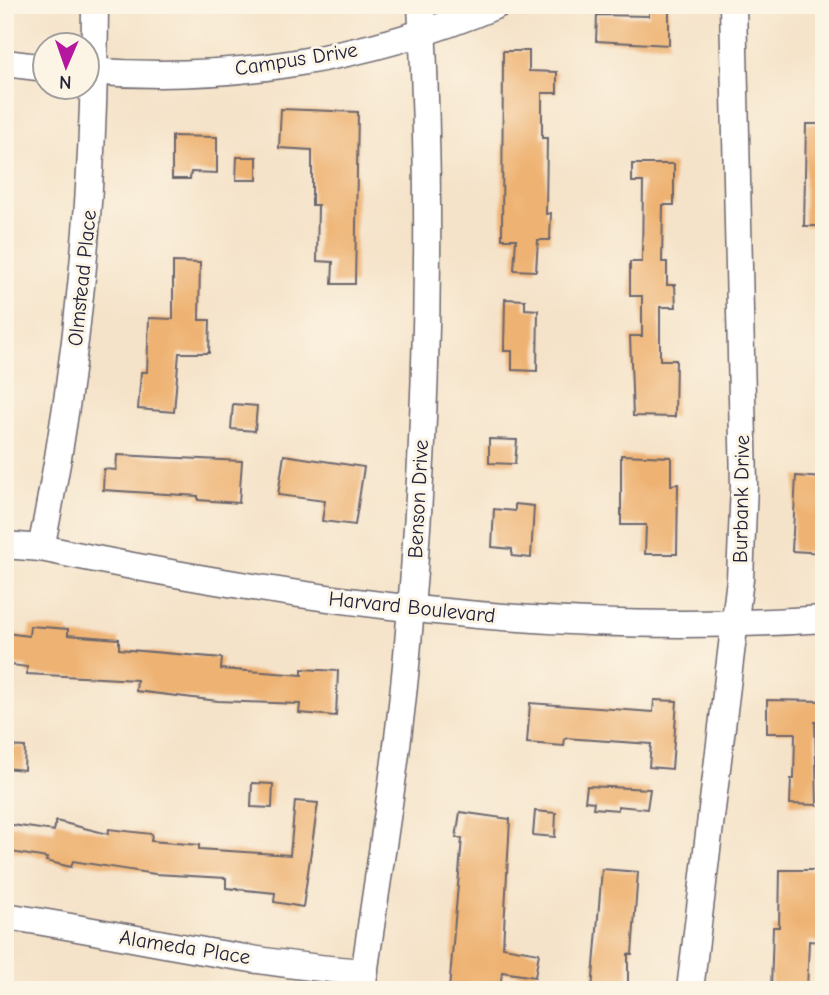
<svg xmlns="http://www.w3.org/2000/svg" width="829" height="995" font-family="'Comic Neue',sans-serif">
<rect width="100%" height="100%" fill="#fcf5e5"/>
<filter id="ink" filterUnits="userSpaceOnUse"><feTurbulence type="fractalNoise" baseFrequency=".0143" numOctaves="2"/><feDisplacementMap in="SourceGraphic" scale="14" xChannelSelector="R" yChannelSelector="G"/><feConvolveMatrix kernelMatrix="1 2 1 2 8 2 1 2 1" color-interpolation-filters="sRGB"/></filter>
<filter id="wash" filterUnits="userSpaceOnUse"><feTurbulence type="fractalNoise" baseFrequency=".00686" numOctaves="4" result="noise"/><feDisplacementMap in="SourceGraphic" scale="28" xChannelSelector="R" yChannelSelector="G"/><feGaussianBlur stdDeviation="1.57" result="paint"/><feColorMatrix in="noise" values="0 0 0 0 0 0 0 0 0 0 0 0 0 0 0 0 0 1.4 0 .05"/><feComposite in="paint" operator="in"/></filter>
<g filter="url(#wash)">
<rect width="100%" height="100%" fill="#f5e3c9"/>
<g id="blocks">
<!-- building -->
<g fill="#eeb272">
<path d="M649 7H669V45L596 41 597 15 649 16Z"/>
<path d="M503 51H529V71L557 72V93H542V138H547L546 214 551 213 550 240H538L536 271 514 270 516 239H502Z"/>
<path d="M281 109 358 112 355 284H332L333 262 317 261 318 205H312V150L279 148Z"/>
<path d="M806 124H824V226H804Z"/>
<path d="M172 136 217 137V173L191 172 190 179H172Z"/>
<path d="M237 157H257V180H236Z"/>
<path d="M632 164H674V205H663L662 262H667V285H675L676 307H660V360H676L675 417 633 416 630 336H642V296H630V262H642L643 182H632Z"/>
<path d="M173 262 200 263 199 320H210L209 353H179L174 412 138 409 141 372H147L149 318 173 319Z"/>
<path d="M505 299 525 300V309L538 310 537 371 512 370V351H504Z"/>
<path d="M233 404 257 406 255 431 231 429Z"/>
<path d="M489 439 517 440 515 464 489 463Z"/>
<path d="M117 455 242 461 239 503 198 500V496L103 490 104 469 116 470Z"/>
<path d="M284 455 364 467 355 525 322 521 325 501 278 495Z"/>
<path d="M621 455 671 457V485L678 484 677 554H645L646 525H621Z"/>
<path d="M796 476 823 478V553L792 551Z"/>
<path d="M515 504 534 506 531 558 512 556V549L492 547 494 509 515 511Z"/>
<path d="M30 626 68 629V635L119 639V649L222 658 221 669 302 675V669L338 671 336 716 299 713 300 704 218 701 136 691 137 680 27 674V667L5 664V633L29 636Z"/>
<path d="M654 700 677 701 672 769 649 767 651 744 565 738 564 746 527 743 530 703 653 712Z"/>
<path d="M767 700 824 701V722H815L817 805 790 804 791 779H794L795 733H767Z"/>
<path d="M5 746 25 747 24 770 5 768Z"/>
<path d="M252 783 273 784 272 808 251 807Z"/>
<path d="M587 786 650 789 647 809 618 806V810L593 808 594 802 585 801Z"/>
<path d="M295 801 318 803 303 907 274 902 275 893 226 888V878L155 874 73 861 71 867 46 861 47 858 5 851V824L54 831 56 821 108 834 109 829 152 834 151 841 199 845V849L290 855Z"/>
<path d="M535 811 556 813 555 837 533 835Z"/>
<path d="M460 812 510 819 503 947 539 953 535 977 502 972 500 990H449L462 838H456Z"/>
<path d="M602 869 638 872 632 954H628V990H592Z"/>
<path d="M780 870H824L820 942 809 941 807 990H771L773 927H779Z"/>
</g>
</g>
</g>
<g filter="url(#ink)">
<use href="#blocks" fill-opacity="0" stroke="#6c666d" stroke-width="2"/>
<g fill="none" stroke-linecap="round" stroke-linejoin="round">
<defs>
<g id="street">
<path d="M5 63 46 68"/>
<path d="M88 71C226 83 370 59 497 5"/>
<path d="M5 545 41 548C298 601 561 638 824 619"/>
<path d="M41 548C79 365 94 192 95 5"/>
<path d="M5 916C125 934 244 964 365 972"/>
<path d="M362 990C377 878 397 767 407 655 427 439 433 221 421 5"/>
<path d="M690 990 740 579 744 485 733 5"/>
</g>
</defs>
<!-- street casing -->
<use href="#street" stroke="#6c666d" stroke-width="29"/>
<!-- street -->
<use href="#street" stroke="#fff" stroke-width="26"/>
</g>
</g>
<g text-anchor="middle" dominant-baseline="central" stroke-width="6" stroke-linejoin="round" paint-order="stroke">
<!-- street labels -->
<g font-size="21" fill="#22223b" stroke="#fcf5e5">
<text transform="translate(296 59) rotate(-9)">Campus Drive</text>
<text transform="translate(82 278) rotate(-84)">Olmstead Place</text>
<text transform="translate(418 499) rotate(-87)">Benson Drive</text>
<text transform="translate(741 499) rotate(-89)">Burbank Drive</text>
<text transform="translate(412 607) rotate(6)">Harvard Boulevard</text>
<text transform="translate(185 947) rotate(9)">Alameda Place</text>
</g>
</g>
<!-- margin -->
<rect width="829" height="995" fill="none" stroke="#fcf5e5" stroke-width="28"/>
<!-- north arrow -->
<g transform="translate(66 66) rotate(182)"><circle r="33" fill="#fcf5e5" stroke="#a5a1a1" stroke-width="2"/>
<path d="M0-5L12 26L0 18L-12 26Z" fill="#b5179e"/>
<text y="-10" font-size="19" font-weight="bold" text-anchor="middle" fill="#22223b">N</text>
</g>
</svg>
